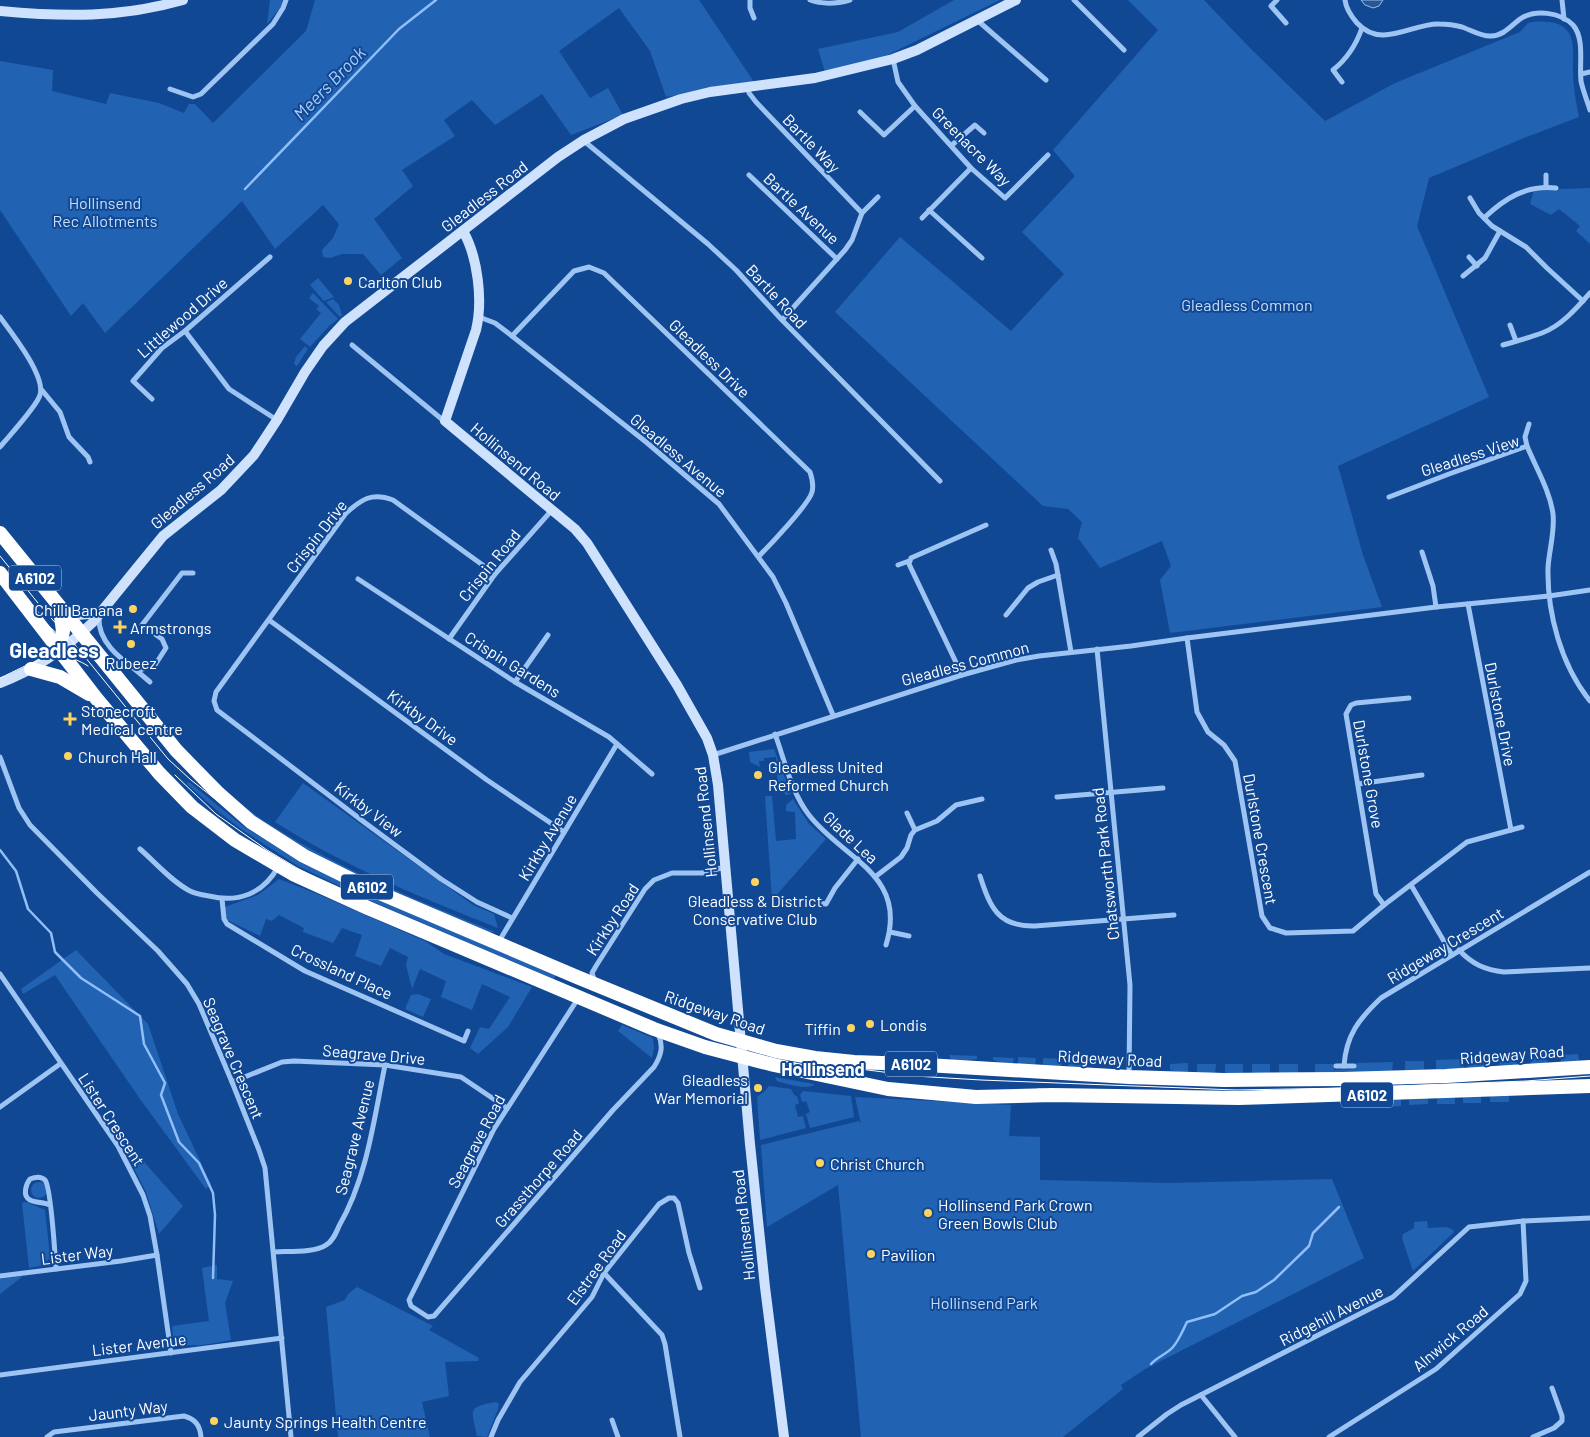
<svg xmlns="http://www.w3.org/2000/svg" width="1590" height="1437" font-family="Barlow,sans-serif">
<rect width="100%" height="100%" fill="#114894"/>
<!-- green -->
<g fill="#2262b3">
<path d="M270 0H283L280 8 267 24Z"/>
<path d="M315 0H699L754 82 666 97 650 51 619 8 559 51 590 98 608 88 623 115 571 135 542 94 495 125 472 100 444 120 455 136 402 170 413 186 374 219 402 258 381 275 363 254H342L330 258 323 257 322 250 333 238 339 224 323 205 275 249 242 201 105 333 83 303 71 316 0 210V61L53 70 52 91 106 104 110 93 159 103 184 113 189 104H195L213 123 306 31Z"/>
<path d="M954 0H1000L873 62 825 72 818 49 898 32Z"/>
<path d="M1128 0H1204L1248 46 1325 121 1395 83 1520 32 1528 23C1539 21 1547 21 1558 24 1578 32 1572 55 1573 72 1573 87 1576 102 1579 117L1524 138 1429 178 1417 226 1489 397 1338 466 1363 555 1382 607 1170 633 1160 580 1171 566 1162 541 1100 568 1078 538 1082 522 1068 509 1043 506 835 312 900 237 1011 331 1064 274 1022 232 1075 176 1053 150 1158 30Z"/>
<path d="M1590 188V244L1576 231 1580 226 1559 209 1551 215 1530 204 1534 190Z"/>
<path d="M318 278 334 297 324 301 310 285Z"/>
<path d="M313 293 338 319 329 326 310 347 300 339 321 313 316 309 319 306 309 298Z"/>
<path d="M333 299 339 305 342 315 340 317 326 302Z"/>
<path d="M305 346 308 349 297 366 294 364 296 357Z"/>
<path d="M774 749 791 794 785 795V793L778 788 776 757 764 758V761H759L760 767 750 762 749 752Z"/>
<path d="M197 764C221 786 245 810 274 827 341 870 422 902 495 932L486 933 321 860 270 829 227 795Z"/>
<path d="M189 782 243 826 301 862 556 975 554 979 371 901 298 866 241 829 219 812 187 784Z"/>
<path d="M303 783 473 905 494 914 498 928C422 898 344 866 275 822Z"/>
<path d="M765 796H772L776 841 796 839 795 812 786 811V805L793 799 809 824 826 839 772 900Z"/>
<path d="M279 879 315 893 425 941 444 954 532 987 508 1027 478 1054 470 1048 480 1027 489 1029 510 997 482 984 472 1010 441 997 446 981 420 969 412 989 406 965 408 957 390 948 381 966 355 956 362 935 342 928 333 943 303 932 304 928 279 915 272 921 266 919 260 936 227 920 222 908 258 895Z"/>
<path d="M76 950 148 1024 178 1114 211 1184 206 1189 140 1099 55 975 23 994 21 989Z"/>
<path d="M418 994 431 999 423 1017 405 1009 411 995Z"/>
<path d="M622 1025 653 1038 654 1048 652 1058 618 1031Z"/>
<path d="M1578 1054 1579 1063 1561 1064V1055Z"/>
<path d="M949 1055 977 1056V1059L952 1062Z"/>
<path d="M1547 1055V1065L1531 1066 1530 1056Z"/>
<path d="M993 1057 1014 1058 1012 1066 993 1060Z"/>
<path d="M1018 1057 1036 1058 1035 1067 1018 1066Z"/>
<path d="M1516 1057 1517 1067 1500 1069 1499 1058Z"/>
<path d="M1043 1058 1062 1059 1061 1068 1043 1067Z"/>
<path d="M1485 1058V1068L1468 1069V1059Z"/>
<path d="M1069 1059 1088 1060 1087 1069H1068Z"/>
<path d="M1463 1059 1464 1069 1436 1070V1060Z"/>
<path d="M1405 1061H1424V1071L1405 1072Z"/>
<path d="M1393 1062 1392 1072 1315 1074V1064H1334V1070L1356 1069V1063Z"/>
<path d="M1188 1063V1074L1170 1070V1064Z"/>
<path d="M1197 1064H1216L1215 1075H1197Z"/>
<rect x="1225" y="1064" width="18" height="11"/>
<rect x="1252" y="1064" width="18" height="11"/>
<rect x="1279" y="1064" width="19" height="10"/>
<path d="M775 1077 814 1084V1085C806 1090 786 1084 777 1081Z"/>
<path d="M769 1086 791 1089 794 1095 797 1096 799 1103 795 1105 798 1117 803 1116 806 1128 760 1140 757 1097 764 1092Z"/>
<path d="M803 1091 851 1096 854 1117 810 1128 806 1114 810 1112 806 1101 802 1102 800 1095Z"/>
<path d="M1509 1094V1102H1490V1095Z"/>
<path d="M1481 1095V1103H1463V1096Z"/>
<path d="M1455 1096V1104H1437V1097Z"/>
<path d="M855 1097 1011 1105 1009 1136 1040 1137V1180L1169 1183 1332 1179 1364 1258 1145 1369 1121 1385 1123 1389 1063 1437H861L838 1185 767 1227 761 1145 859 1121 861 1124Z"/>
<path d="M1428 1097V1104L1409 1105V1098Z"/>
<path d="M1383 1098H1401V1106L1383 1107Z"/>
<rect x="1356" y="1099" width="18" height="8"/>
<path d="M130 1146 183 1206 159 1234 146 1192 124 1149Z"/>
<circle cx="39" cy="1190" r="8"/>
<path d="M26 1202 45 1210 50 1257 44 1265 29 1268 22 1203Z"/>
<path d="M1427 1221 1428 1228 1447 1227 1453 1230 1454 1232 1413 1271 1402 1238 1403 1234 1414 1228V1222Z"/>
<path d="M217 1265V1279L233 1281 225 1303 231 1340C219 1342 179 1352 174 1338 172 1334 173 1329 172 1326L209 1321 202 1268Z"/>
<path d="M23 1276 0 1294V1279Z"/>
<path d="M357 1287 433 1326 429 1330 479 1358 478 1361 445 1362 449 1396 422 1402 430 1437H338L326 1307 345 1300 348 1294Z"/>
<path d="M496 1402 499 1404 498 1409 487 1437 477 1436C472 1409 466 1407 496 1402Z"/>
</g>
<!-- water -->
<path fill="#2d568e" stroke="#90bef7" d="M1361 0H1383L1379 6 1373 8 1365 5Z"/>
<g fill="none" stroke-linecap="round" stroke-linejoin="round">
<!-- stream -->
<g stroke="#90bef7" stroke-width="2.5">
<path d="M245 189 399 29 436 0"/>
<path d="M0 850 16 871 28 909 51 933 55 952 81 978 140 1016 144 1044 165 1083 161 1095 179 1142 199 1163 213 1193 215 1215 213 1278"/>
<path d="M1151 1364C1157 1357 1167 1354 1173 1347 1179 1340 1183 1330 1187 1322L1215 1314 1242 1296 1256 1292 1274 1280 1309 1246 1313 1233 1339 1207"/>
</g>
<!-- street -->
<g stroke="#9ec4f3" stroke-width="5">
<path d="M750 0V8L754 18"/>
<path d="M810 0C824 5 836 4 850 0"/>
<path d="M1074 0 1124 50"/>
<path d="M1277 0 1271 6 1286 23"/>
<path d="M1345 0C1346 9 1351 16 1357 23 1382 50 1412 23 1439 24 1447 24 1455 25 1462 27 1471 30 1482 37 1491 36 1503 36 1511 26 1520 19 1535 9 1560 12 1573 25 1585 39 1579 64 1581 81 1583 91 1587 100 1590 110"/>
<path d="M1562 0 1564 19"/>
<path d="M977 20 1046 80"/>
<path d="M893 59 898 82 915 106 971 168 1005 198 1048 155"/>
<path d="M1581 74 1590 72"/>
<path d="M1342 82 1333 70C1347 59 1356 45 1362 28"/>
<path d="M748 87 749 93 756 102 862 213"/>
<path d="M170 89 193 97 201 94 273 24 283 8 286 0"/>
<path d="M860 112 884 135 915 106"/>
<path d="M584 141 708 244 736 270 782 320 940 481"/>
<path d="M952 145 975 125 984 133"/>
<path d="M749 175 837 259"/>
<path d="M1546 187V175"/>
<path d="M1470 198 1479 213 1492 226 1526 247 1547 268 1583 301"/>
<path d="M929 210 982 258"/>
<path d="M922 218 971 168"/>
<path d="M1484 218C1505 198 1526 185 1556 188"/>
<path d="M1469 257 1477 266"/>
<path d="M1463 276 1485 258 1500 231"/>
<path d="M0 317C11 332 46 376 40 395 37 406 9 436 0 447"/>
<path d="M479 317 495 323 512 336 646 442 719 504 773 577 786 603 833 715"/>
<path d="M782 320 845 250 852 240 862 213 878 197"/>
<path d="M1510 325 1516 341"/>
<path d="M185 331 229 389 277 420"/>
<path d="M512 336 574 271 589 267 604 273 810 472C812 478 814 485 812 492 809 504 770 545 759 556"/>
<path d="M352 345 444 421"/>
<path d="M1503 345C1516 341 1529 338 1542 333 1561 326 1577 308 1590 293"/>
<path d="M41 389 60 412 69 437 88 457 90 462"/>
<path d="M152 399 133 381 162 348 185 331 270 257"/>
<path d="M1527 446 1525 437 1529 424"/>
<path d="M1389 497 1449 474 1527 446C1536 468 1550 491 1553 514 1555 532 1549 550 1548 568 1547 613 1561 665 1590 701"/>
<path d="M1051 550 1056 564 1071 652"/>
<path d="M1422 552 1433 586 1436 607"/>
<path d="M898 565 909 561"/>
<path d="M495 574 393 500C372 492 362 499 346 513L216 692 214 701 217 710 364 822 441 879 477 902 512 918"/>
<path d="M358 579 515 682 609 737 652 774"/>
<path d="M1006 615 1028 588 1038 582 1058 575"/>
<path d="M99 618C98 642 120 658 137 671L155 665 166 648 162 639 142 625 182 573H193"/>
<path d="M269 620 487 780 564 832"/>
<path d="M1187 638 1197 712 1208 732 1224 745 1235 761 1262 916 1270 928 1286 933 1353 931 1384 905 1467 842 1511 830 1468 604"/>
<path d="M449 639 495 574 552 510"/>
<path d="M1097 649 1130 985 1129 1077"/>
<path d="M137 671 150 682"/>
<path d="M962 675 909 564 911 558 986 525"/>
<path d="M515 682 548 635"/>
<path d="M775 734C785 761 791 792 809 815 844 860 908 874 886 945"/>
<path d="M713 755 962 675 1016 660 1039 656 1131 646 1187 638 1436 607 1549 596 1590 590"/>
<path d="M0 757 19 808 30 825 97 893 158 951 187 984 199 1004 232 1082 259 1150 265 1168 291 1437"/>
<path d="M1358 784 1422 775"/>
<path d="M1057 797 1163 788"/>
<path d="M907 813 915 830"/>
<path d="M1511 830 1522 827"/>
<path d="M140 849C156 863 171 881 190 891 196 894 203 895 209 896 238 903 263 894 278 867"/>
<path d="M980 876C990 907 998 927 1035 926L1174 915"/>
<path d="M875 877 901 857 907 848 911 835 915 830 937 821 956 805 982 799"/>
<path d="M1411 885 1452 955"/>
<path d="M222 899 224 919 227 924 305 971 464 1041 468 1031"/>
<path d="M816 903 826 904 835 888 858 859"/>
<path d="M1384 905 1376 894 1346 714 1351 705 1356 703 1409 698"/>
<path d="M890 932 909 936"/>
<path d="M498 943 617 744"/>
<path d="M1459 950C1472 964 1485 970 1504 972L1590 968"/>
<path d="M0 974 118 1146 143 1195 150 1216 157 1255 171 1353"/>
<path d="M595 982 592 973 596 966 645 889 654 880 672 873H702L725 867"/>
<path d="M579 997 494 1129 409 1300 411 1306 428 1317 434 1316 613 1110 654 1067C661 1056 664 1046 658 1034"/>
<path d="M1336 1066H1354"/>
<path d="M1344 1066C1346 1035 1359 1019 1381 998L1590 872"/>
<path d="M232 1082 282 1062 294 1061 385 1065 461 1077 507 1108"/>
<path d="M0 1107 60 1064"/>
<path d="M50 1205C44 1202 36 1203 30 1200 22 1196 26 1184 30 1179 35 1177 41 1176 45 1180 51 1187 55 1255 56 1269"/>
<path d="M274 1252C287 1251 315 1253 326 1245 333 1241 336 1233 339 1226 367 1178 374 1119 385 1065"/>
<path d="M604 1273 662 1335 665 1344 680 1437"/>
<path d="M0 1276 121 1261 157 1255"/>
<path d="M0 1375 282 1338"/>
<path d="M1201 1395 1235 1437"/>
<path d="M612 1420 618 1437"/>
<path d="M47 1437 54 1432 184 1416C195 1419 200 1425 201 1437"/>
<path d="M491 1437 498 1420 520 1382 592 1297 604 1273 659 1204 669 1198H674L678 1203 689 1253 700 1288"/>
<path d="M1138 1437 1167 1414 1181 1405 1393 1297 1469 1227 1523 1221 1590 1218"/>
<path d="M1329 1437 1436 1369 1520 1294 1526 1281 1523 1221"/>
<path d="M1533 1437 1554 1428 1562 1421V1416L1552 1388"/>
</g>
<!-- secondary -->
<g stroke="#cee1fd" stroke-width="10">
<path d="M0 11C65 17 120 18 183 0"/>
<path d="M463 231C478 257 483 301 476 330L445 421 552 510 575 529 587 543 677 685 707 738 713 755 718 785 750 1144 765 1287 784 1437"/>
<path d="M63 610 77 615 100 613"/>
<path d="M0 683C35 670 65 649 92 623L163 536 221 490 254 455 277 420 305 372 323 346 345 322 558 157 584 140 624 119 681 99 710 92 815 78 893 59 917 50 1016 0"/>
</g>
<!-- highway -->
<g stroke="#fff" stroke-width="14">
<path d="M0 533 176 750 217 792 251 822 304 856 375 891 577 977 716 1034 776 1051 815 1058 854 1062 910 1064 1129 1077 1224 1080 1343 1079 1446 1076 1590 1067"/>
<path d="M0 573 96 698 159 773 192 807 235 840 293 874 368 908 654 1029 705 1047 774 1065 888 1089 976 1097 1052 1095 1239 1098 1590 1086"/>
<path d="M59 650 63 631 60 609"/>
<path d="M31 669 60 677 89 694"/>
</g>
<!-- tram -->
<g stroke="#fff" stroke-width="1">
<path d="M0 556 42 608 72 641 168 759 191 780 266 839 301 860 374 894 706 1033 763 1051 814 1063 914 1076 981 1080 1236 1090 1344 1088 1526 1081 1590 1076"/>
<path d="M0 568 38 616 64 640"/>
<path d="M0 678C31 664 56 645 88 666"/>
<path d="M175 775 216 814 267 850 297 868 369 905 628 1014 684 1036 742 1054 775 1063 811 1069"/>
<path d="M1038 1089 1127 1094H1185"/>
</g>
</g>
<!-- markers -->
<g fill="#ffd361" stroke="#114894" stroke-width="2">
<circle cx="348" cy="281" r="5"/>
<circle cx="133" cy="609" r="5"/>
<path d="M117.5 619.5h5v5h5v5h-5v5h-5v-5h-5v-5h5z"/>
<circle cx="131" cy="644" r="5"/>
<path d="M67.5 711.5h5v5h5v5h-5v5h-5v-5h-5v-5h5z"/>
<circle cx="68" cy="756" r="5"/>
<circle cx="758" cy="775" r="5"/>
<circle cx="755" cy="882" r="5"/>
<circle cx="870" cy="1024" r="5"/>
<circle cx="851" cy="1028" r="5"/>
<circle cx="758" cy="1088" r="5"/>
<circle cx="820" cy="1163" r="5"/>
<circle cx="928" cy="1213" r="5"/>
<circle cx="871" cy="1254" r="5"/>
<circle cx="214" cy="1421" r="5"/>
</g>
<g text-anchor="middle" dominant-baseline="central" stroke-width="4" stroke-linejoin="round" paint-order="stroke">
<!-- shield labels -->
<g fill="#114894" stroke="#b8c8df" stroke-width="1">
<rect x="9" y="565.5" width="52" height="25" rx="4"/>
<rect x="341" y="874.5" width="52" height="25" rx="4"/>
<rect x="885" y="1051.5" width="52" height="25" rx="4"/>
<rect x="1341" y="1082.5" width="52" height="25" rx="4"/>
</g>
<g font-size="15" font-weight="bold" fill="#fff">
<text x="35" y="578">A6102</text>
<text x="367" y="887">A6102</text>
<text x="911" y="1064">A6102</text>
<text x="1367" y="1095">A6102</text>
</g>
<!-- street labels -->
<g font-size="16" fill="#fff" stroke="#114894">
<text transform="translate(812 143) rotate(46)">Bartle Way</text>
<text transform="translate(972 146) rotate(45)">Greenacre Way</text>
<text transform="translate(484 196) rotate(-38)">Gleadless Road</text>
<text transform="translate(802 208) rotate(43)">Bartle Avenue</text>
<text transform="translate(777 296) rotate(47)">Bartle Road</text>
<text transform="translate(182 317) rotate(-41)">Littlewood Drive</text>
<text transform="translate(710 358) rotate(44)">Gleadless Drive</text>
<text transform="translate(679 455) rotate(40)">Gleadless Avenue</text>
<text transform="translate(1470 455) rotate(-18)">Gleadless View</text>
<text transform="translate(516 461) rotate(40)">Hollinsend Road</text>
<text transform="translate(192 491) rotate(-41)">Gleadless Road</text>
<text transform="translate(316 536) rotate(-52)">Crispin Drive</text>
<text transform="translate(489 565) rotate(-51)">Crispin Road</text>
<text transform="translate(965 663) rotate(-15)">Gleadless Common</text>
<text transform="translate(513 664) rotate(32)">Crispin Gardens</text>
<text transform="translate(1501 714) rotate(79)">Durlstone Drive</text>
<text transform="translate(423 717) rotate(36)">Kirkby Drive</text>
<text transform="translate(1369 774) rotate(80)">Durlstone Grove</text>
<text transform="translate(369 809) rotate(37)">Kirkby View</text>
<text transform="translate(705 822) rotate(-96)">Hollinsend Road</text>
<text transform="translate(547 837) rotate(-59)">Kirkby Avenue</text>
<text transform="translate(851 837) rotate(43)">Glade Lea</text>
<text transform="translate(1261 839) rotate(80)">Durlstone Crescent</text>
<text transform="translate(1105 864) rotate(-96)">Chatsworth Park Road</text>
<text transform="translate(612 919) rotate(-57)">Kirkby Road</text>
<text transform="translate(1445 945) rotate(-31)">Ridgeway Crescent</text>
<text transform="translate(342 971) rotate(25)">Crossland Place</text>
<text transform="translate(715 1012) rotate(19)">Ridgeway Road</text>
<text transform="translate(374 1054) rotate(5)">Seagrave Drive</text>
<text transform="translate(1512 1054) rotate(-4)">Ridgeway Road</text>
<text transform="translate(234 1058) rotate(67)">Seagrave Crescent</text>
<text transform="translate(1110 1058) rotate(3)">Ridgeway Road</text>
<text transform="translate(112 1119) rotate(57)">Lister Crescent</text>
<text transform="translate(354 1137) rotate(-76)">Seagrave Avenue</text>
<text transform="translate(476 1141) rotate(-62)">Seagrave Road</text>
<text transform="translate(538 1178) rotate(-49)">Grassthorpe Road</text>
<text transform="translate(743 1225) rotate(-96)">Hollinsend Road</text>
<text transform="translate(77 1254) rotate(-7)">Lister Way</text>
<text transform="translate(596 1267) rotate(-54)">Elstree Road</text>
<text transform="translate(1331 1315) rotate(-27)">Ridgehill Avenue</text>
<text transform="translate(1450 1338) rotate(-40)">Alnwick Road</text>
<text transform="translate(139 1344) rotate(-7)">Lister Avenue</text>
<text transform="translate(128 1410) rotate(-7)">Jaunty Way</text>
</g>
<!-- park labels -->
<g font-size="16" fill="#c6defd" stroke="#114894">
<text x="105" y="202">Hollinsend<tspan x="105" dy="18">Rec Allotments</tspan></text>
<text x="1247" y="304">Gleadless Common</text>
<text x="984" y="1302">Hollinsend Park</text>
</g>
<!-- poi labels -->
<g font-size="16" fill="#fff" stroke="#114894" text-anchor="start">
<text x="358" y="281">Carlton Club</text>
<text x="123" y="609" text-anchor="end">Chilli Banana</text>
<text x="130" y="627">Armstrongs</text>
<text x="131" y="662" text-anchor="middle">Rubeez</text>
<text x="81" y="710">Stonecroft<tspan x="81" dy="18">Medical centre</tspan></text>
<text x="78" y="756">Church Hall</text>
<text x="768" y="766">Gleadless United<tspan x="768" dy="18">Reformed Church</tspan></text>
<text x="755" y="900" text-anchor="middle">Gleadless &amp; District<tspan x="755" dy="18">Conservative Club</tspan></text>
<text x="880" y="1024">Londis</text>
<text x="841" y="1028" text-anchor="end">Tiffin</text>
<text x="748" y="1079" text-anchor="end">Gleadless<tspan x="748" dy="18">War Memorial</tspan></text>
<text x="830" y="1163">Christ Church</text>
<text x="938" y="1204">Hollinsend Park Crown<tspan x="938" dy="18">Green Bowls Club</tspan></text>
<text x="881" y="1254">Pavilion</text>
<text x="224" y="1421">Jaunty Springs Health Centre</text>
</g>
<!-- water labels -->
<g font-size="18" font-style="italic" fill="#abcefa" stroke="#114894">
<text transform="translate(329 83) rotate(-46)">Meers Brook</text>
</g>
<!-- neighbourhood labels -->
<g font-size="18" font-weight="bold" fill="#fff" stroke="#114894">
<text x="823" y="1069">Hollinsend</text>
</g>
<!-- district labels -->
<g font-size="21" font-weight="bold" fill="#fff" stroke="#114894">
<text x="54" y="649">Gleadless</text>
</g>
</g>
</svg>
